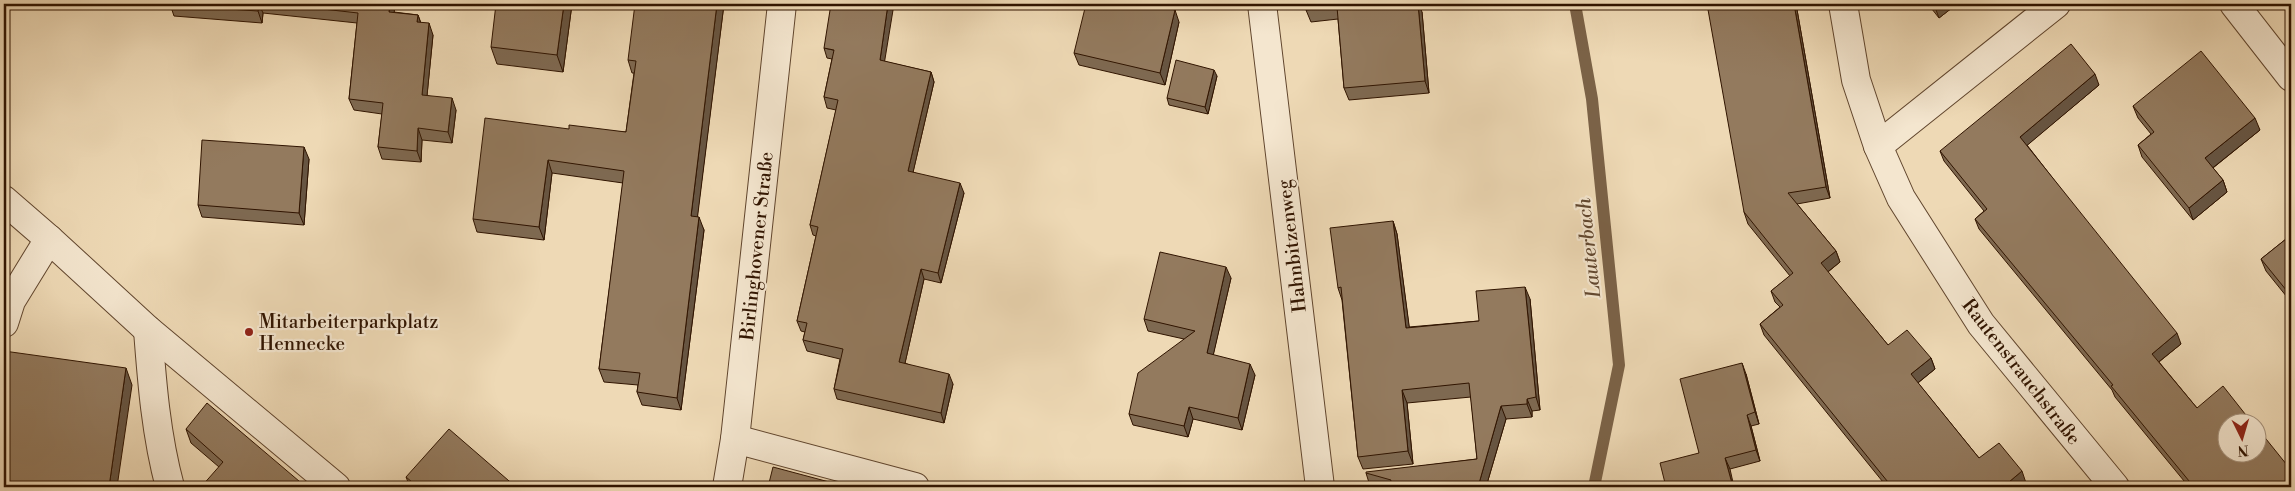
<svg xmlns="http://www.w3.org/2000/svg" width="2295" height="491" viewBox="0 0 2295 491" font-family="'Libre Bodoni',serif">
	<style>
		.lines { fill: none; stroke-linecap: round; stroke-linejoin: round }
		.stream { stroke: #7b6247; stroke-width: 12 }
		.minor-casing { stroke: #60452d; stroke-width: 30 }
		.minor { stroke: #f4e6cf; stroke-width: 28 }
		.wall { fill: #7e6951; stroke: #301400 }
		.shaded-wall { fill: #675542; stroke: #301400 }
		.building { fill: #937a5e; stroke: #301400 }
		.poi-dot { fill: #8f2418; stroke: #f4e6cf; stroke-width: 2 }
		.labels { text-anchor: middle; stroke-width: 4.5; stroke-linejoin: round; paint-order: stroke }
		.street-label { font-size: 19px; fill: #301400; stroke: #f4e6cf }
		.poi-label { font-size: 19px; fill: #301400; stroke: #f4e6cf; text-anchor: start }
		.water-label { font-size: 20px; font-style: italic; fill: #624830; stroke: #f4e6cf }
	</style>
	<rect width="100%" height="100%" fill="#eed9b5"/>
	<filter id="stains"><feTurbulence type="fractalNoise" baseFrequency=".004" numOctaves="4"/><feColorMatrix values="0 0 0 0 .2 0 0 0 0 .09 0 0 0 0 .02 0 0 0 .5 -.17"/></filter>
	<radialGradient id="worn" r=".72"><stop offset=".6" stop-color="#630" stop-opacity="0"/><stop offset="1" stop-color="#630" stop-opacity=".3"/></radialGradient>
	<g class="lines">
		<!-- stream -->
		<polyline class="stream" points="1575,4 1592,99 1619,365 1594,487"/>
		<defs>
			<g id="minor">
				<polyline points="1262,4 1320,487"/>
				<polyline points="1843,4 1856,80 1878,146 1901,198 1981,324 2115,487"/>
				<polyline points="2234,4 2291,77"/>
				<polyline points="1878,146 2056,4"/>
				<polyline points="4,200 49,239 148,330 336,487"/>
				<polyline points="4,323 11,301 49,239"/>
				<path d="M148 330C152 383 156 435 170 487"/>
				<polyline points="735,439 915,487"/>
				<polyline points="727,487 735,439 782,4"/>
			</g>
		</defs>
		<!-- minor casing -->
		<use href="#minor" class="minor-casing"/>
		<!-- minor -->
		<use href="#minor" class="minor"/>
	</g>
	<!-- wall -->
	<g class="wall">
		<polygon points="170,4 395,4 394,12 418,15 421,23 433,35 427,95 456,110 452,143 422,140 421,162 382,159 378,147 382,114 354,110 349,99 357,23 263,13 262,23 174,16"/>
		<polygon points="572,4 563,72 497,64 491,47"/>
		<polygon points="724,4 697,217 704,230 681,410 642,405 637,392 638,385 604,382 599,369 623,183 552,173 544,240 477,232 473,219 569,129 626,132 634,73 632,73 628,60"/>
		<polygon points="1306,4 1362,4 1362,5 1422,12 1429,93 1349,100 1344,88 1338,19 1311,22 1306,10"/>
		<polygon points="1796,4 1830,198 1797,204 1836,251 1840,262 1828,272 1888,345 1931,358 1935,369 1918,383 1979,458 2026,483 2020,487 1887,487 1764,335 1760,324 1780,307 1775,302 1771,291 1790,276 1748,224 1744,212"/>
		<polygon points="1928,4 1957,4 1939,18"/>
		<polygon points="1179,22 1165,85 1079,65 1074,53"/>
		<polygon points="824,48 931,72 934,82 913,172 964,193 941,283 924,279 905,363 953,384 944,423 837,399 834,389 840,359 807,351 803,340 805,332 801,331 797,321 816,236 813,235 810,225 836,110 827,108 824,97 832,59 827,58"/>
		<polygon points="1217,76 1208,114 1169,105 1167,98"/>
		<polygon points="2099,85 2027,145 2181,344 2159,362 2197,408 2291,487 2189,487 2115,397 2112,390 1979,229 1975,219 1984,211 1944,161 1940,151"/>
		<polygon points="2133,106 2260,130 2213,168 2223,180 2227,192 2193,220 2142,157 2138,145 2151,134 2138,118"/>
		<polygon points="309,159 304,225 202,217 198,205"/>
		<polygon points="1393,221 1397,234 1409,327 1479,321 1530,299 1540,410 1532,411 1532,417 1506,419 1486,487 1374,487 1370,486 1366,473 1477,459 1471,397 1407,403 1413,464 1363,469 1358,457 1342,300 1338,288"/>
		<polygon points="2291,235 2291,302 2266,271 2261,259"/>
		<polygon points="1231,278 1213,355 1255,375 1242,430 1193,419 1188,437 1133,425 1129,414 1184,339 1148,331 1144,319"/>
		<polygon points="1746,374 1759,424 1751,426 1760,461 1730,469 1699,453"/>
		<polygon points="186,429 306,487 219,467 191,443"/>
		<polygon points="406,477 516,487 410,487"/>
	</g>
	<!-- shaded-wall -->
	<g class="shaded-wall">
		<polygon points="258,4 259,4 263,13 262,23 258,11"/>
		<polygon points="390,4 395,4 393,23 389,12"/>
		<polygon points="564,4 572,4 563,72 557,55"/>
		<polygon points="717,4 724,4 696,229 691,216"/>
		<polygon points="888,4 894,4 883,71 880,60"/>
		<polygon points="1418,4 1419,4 1422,12 1429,93 1425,81"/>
		<polygon points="1794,4 1796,4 1830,198 1826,187"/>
		<polygon points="1939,4 1957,4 1939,18 1935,7"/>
		<polygon points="1175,10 1179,22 1165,85 1160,73"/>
		<polygon points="418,15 422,27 417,22"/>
		<polygon points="429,23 433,35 426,106 422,95"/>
		<polygon points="1214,70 1217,76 1208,114 1205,107"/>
		<polygon points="931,72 934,82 911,181 908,171"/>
		<polygon points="2095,74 2099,85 2024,148 2020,137"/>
		<polygon points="452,98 456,110 452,143 448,132"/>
		<polygon points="2255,118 2260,130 2210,170 2205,158"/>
		<polygon points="418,128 422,140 421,162 417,151"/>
		<polygon points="304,147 309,159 304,225 299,213"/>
		<polygon points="548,160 552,173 544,240 539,227"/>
		<polygon points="2223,180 2227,192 2193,220 2189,208"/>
		<polygon points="960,183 964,193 941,283 938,273"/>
		<polygon points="699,217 704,230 681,410 677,398"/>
		<polygon points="1393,221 1397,234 1411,340 1406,328"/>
		<polygon points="1836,251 1840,262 1825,274 1821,263"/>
		<polygon points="1226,267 1231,278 1211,365 1207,353"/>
		<polygon points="921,269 924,279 903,372 899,362"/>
		<polygon points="1525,287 1530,299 1540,410 1536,397"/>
		<polygon points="2177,333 2181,344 2156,364 2152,354"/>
		<polygon points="1931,358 1935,369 1915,385 1911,374"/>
		<polygon points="1742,363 1746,374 1759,424 1755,412"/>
		<polygon points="1250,364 1255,375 1242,430 1238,418"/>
		<polygon points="126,368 132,385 117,487 109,487"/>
		<polygon points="949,374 953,384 944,423 941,413"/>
		<polygon points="1402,390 1407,403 1413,464 1408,451"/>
		<polygon points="1527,399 1532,411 1532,417 1527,404"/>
		<polygon points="1501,406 1506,419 1486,487 1478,487"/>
		<polygon points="1189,407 1193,419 1188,437 1184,426"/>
		<polygon points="1747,415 1751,426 1760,461 1756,450"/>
		<polygon points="1725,458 1730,469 1734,487 1733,487"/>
		<polygon points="2022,471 2026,483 2020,487 2003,487"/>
	</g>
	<!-- building -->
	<g class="building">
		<polygon points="170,4 258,4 258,11 170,5"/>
		<polygon points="279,4 390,4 389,12 418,15 417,22 429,23 422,95 452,98 448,132 418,128 417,151 378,147 383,103 349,99 358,13"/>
		<polygon points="496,4 564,4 557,55 491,47"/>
		<polygon points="635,4 717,4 691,216 699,217 677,398 637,392 640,373 599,369 624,171 548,160 539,227 473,219 485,118 569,129 569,125 626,132 636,61 628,60"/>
		<polygon points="831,4 888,4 880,60 931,72 908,171 960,183 938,273 921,269 899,362 949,374 941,413 834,389 843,349 803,340 807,323 797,321 818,227 810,225 838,100 824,97 834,50 824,48"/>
		<polygon points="1086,4 1148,4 1175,10 1160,73 1074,53"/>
		<polygon points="1306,4 1359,4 1306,10"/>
		<polygon points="1373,4 1418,4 1425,81 1344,88 1337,7"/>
		<polygon points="1707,4 1794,4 1826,187 1788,193 1836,251 1821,263 1888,345 1907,330 1931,358 1911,374 1979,458 1999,443 2022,471 2003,487 1892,487 1760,324 1783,305 1771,291 1793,273 1744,212"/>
		<polygon points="1933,4 1939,4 1935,7"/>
		<polygon points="2071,44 2095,74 2020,137 2177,333 2152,354 2197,408 2223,386 2253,424 2228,424 2228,454 2258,454 2258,429 2291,470 2291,487 2194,487 2111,386 2113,385 1975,219 1987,209 1940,151"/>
		<polygon points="2201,51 2255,118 2205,158 2223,180 2189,208 2138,145 2154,132 2133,106"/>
		<polygon points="1176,60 1214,70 1205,107 1167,98"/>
		<polygon points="202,140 304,147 299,213 198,205"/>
		<polygon points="1393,221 1406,328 1479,321 1476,291 1525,287 1536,397 1527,399 1527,404 1501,406 1478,487 1389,487 1391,480 1366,473 1366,472 1477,459 1469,383 1402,390 1408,451 1358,457 1341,287 1338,288 1330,228"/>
		<polygon points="2291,235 2291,296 2261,259"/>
		<polygon points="1160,252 1226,267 1207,353 1250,364 1238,418 1189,407 1184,426 1129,414 1138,373 1195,331 1144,319"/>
		<polygon points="4,351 126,368 109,487 4,487"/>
		<polygon points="1742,363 1755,412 1747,415 1756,450 1725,458 1733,487 1666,487 1660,463 1699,453 1680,379"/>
		<polygon points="207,403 306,487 201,487 223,462 186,429"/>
		<polygon points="449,429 516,487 418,487 406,477"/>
		<polygon points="773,467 848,487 768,487"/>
	</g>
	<!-- markers -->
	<circle class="poi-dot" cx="249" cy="332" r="5"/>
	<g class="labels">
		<!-- street labels -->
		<g class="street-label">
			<text transform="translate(756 246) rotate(-84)" y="7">Birlinghovener Straße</text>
			<text transform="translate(1291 246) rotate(-97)" y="7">Hahnbitzenweg</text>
			<text transform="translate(2022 371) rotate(52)" y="7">Rautenstrauchstraße</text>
		</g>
		<!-- poi labels -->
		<g class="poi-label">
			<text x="259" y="328">Mitarbeiterparkplatz<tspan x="259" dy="22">Hennecke</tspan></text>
		</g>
		<!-- water labels -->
		<g class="water-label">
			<text transform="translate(1588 248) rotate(-96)" y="7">Lauterbach</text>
		</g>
	</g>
	<!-- margin -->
	<rect width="2295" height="491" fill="none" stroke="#eed9b5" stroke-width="20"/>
	<rect x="5" y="5" width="2285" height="481" fill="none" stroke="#301400" stroke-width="2.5"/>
	<rect x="10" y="10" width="2275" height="471" fill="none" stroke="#301400"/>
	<!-- north arrow -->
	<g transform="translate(2242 438) rotate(175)"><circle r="24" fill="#f4e6cf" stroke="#a6927c"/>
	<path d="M0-4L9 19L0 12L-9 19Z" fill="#8f2418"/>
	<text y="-8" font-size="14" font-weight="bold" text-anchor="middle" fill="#301400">N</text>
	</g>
	<rect width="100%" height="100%" filter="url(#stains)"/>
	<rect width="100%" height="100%" fill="url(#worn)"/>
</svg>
